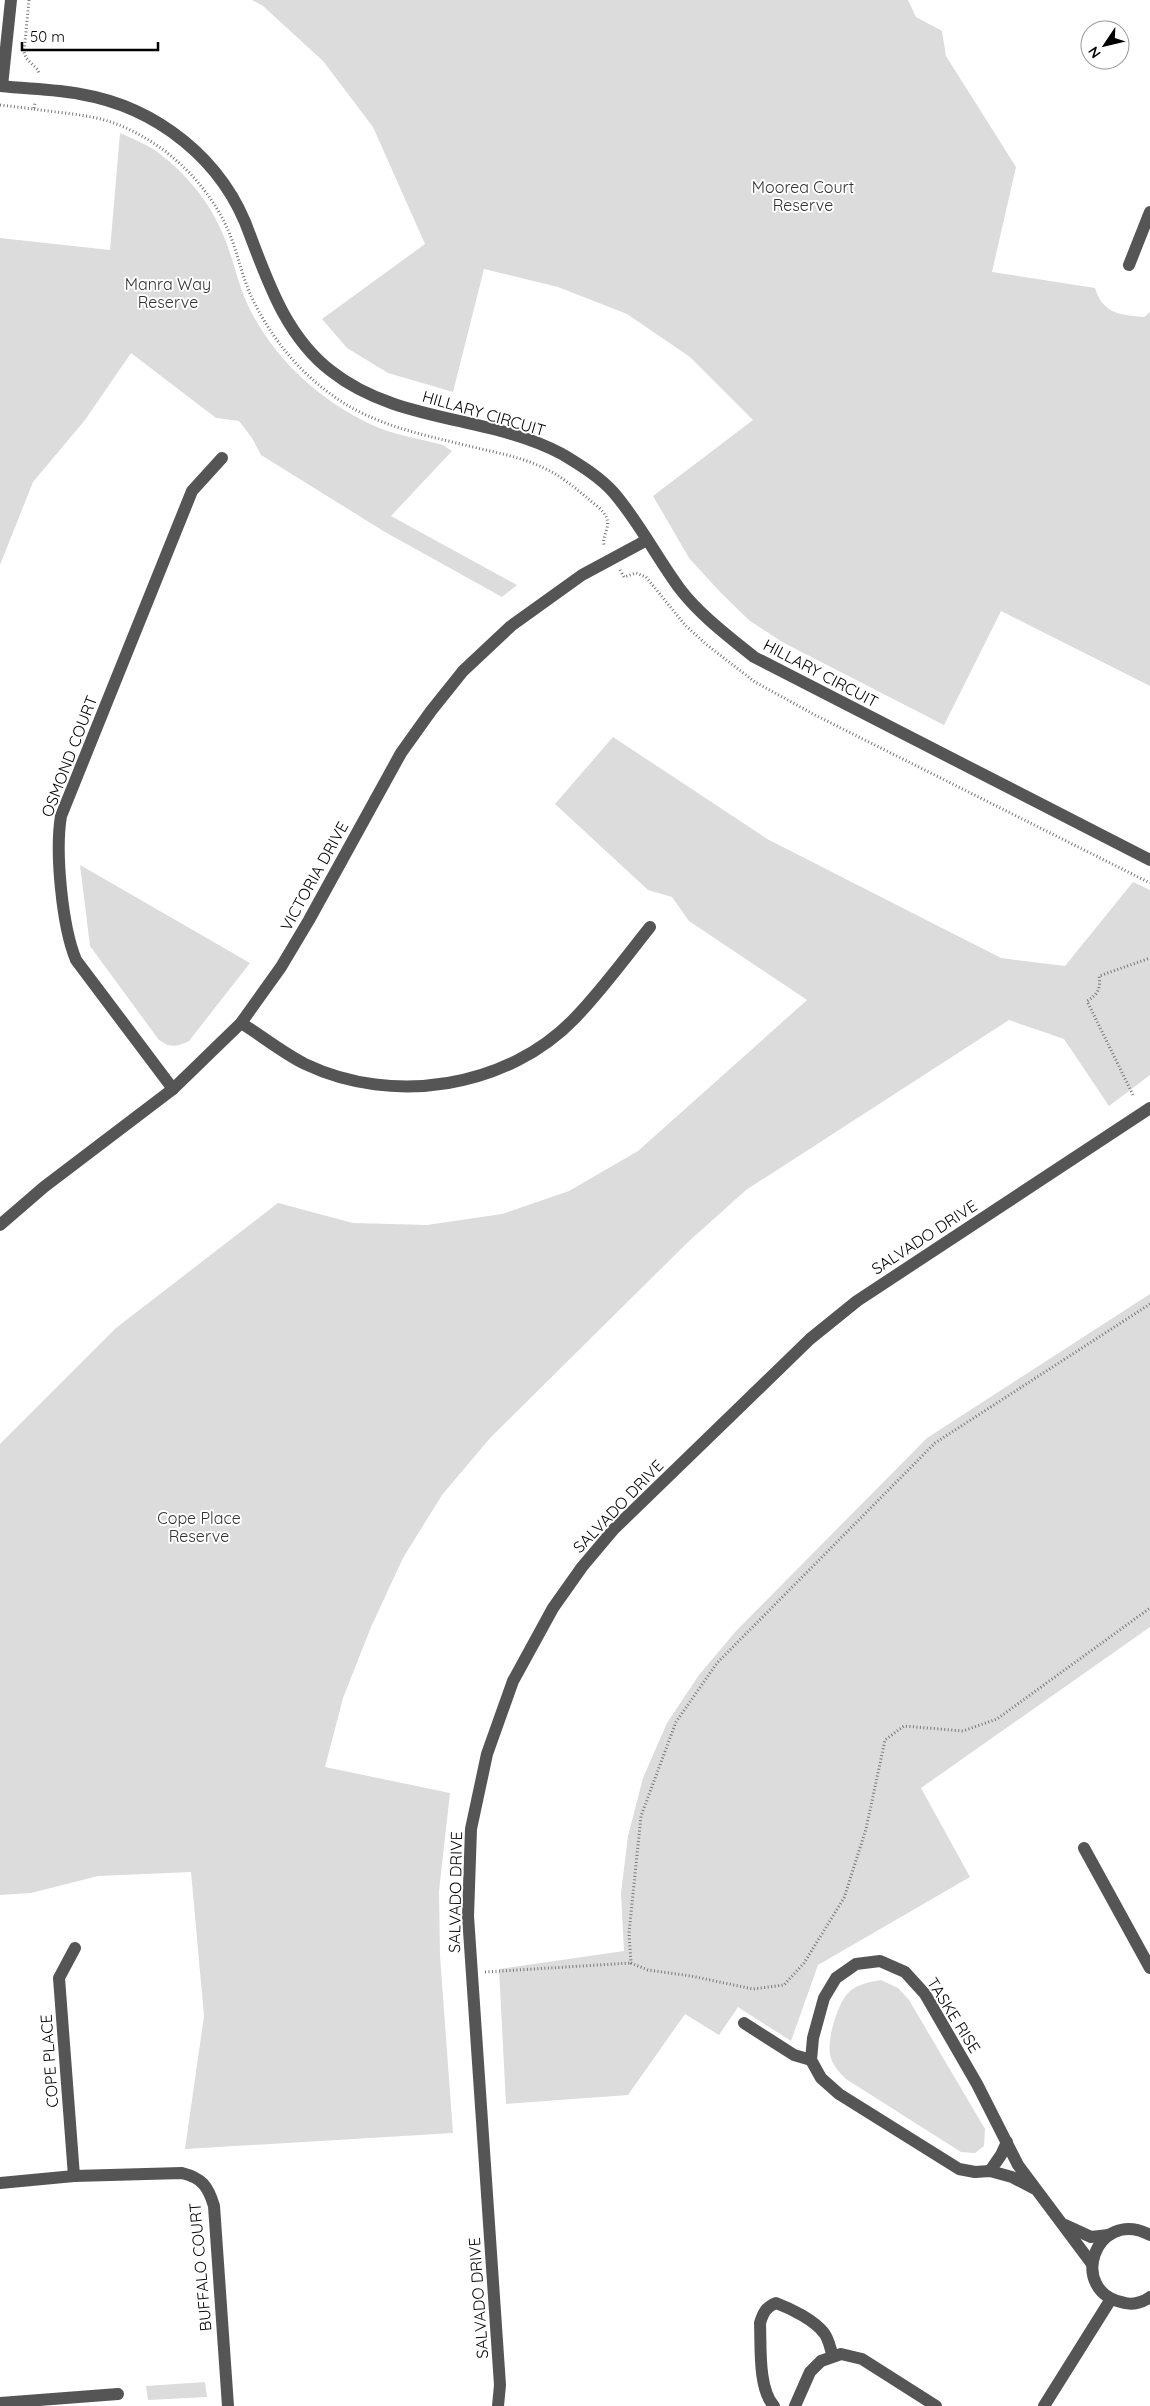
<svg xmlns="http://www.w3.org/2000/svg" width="1150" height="2406" viewBox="0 0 1150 2406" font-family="Quicksand,sans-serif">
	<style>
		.park { fill: #dcdcdc }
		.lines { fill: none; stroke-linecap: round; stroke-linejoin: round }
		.path { stroke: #777; stroke-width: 3; stroke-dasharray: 1 2.5; stroke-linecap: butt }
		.minor { stroke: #555; stroke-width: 12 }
		.labels { text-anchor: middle; stroke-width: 4; stroke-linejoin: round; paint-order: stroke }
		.park-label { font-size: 16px; fill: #333; stroke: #fff }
		.street-label { font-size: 16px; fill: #000; stroke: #fff }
	</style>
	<rect width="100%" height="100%" fill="#fff"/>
	<!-- park -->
	<g class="park">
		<path d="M252 0H908L916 17 942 31 946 56 1016 167 992 272 1095 288C1103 314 1120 315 1144 317L1150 312V686L1001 611 944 725 784 643 750 621 721 593 689 558 653 496 753 420 690 357 627 314 558 287 484 269 453 392 388 373 347 348 322 319 425 244 373 127 323 61 263 6Z"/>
		<path d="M120 133C133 139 149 145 160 154 186 174 208 200 221 230 232 253 236 278 246 301 270 355 317 399 370 424 390 434 420 439 443 445L452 451 391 516 517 585 502 597 385 532 261 455 252 438 239 421 216 418 131 353 85 420 33 482 0 565V238L110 250Z"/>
		<polygon points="613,737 769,840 1001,958 1065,966 1133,882 1150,890 1150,1075 1109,1106 1064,1039 1009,1020 746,1190 688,1242 491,1437 442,1495 403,1558 371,1627 343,1698 325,1767 450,1793 439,1891 440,1956 453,2133 185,2149 204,2016 191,1872 98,1876 31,1893 0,1895 0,1444 116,1328 278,1203 353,1223 427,1225 502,1214 569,1191 638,1151 807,1000 689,921 672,897 648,890 555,804"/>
		<path d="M80 865 250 963 189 1041C177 1047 170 1048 159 1040L90 946Z"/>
		<polygon points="1150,1294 1150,1627 921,1788 970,1877 818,1965 791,2041 738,2007 719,2035 685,2014 628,2095 506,2104 499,1969 624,1951 621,1893 628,1836 643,1778 667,1723 699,1675 736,1631 927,1438"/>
		<path d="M881 1980 898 1988 909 2000 985 2129 984 2146 975 2153 961 2152 846 2079C839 2072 832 2065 830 2054 827 2039 838 2002 849 1992 857 1984 871 1982 881 1980Z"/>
		<polygon points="205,2382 207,2397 148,2400 146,2386"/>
	</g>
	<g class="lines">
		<!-- path -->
		<g class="path">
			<polyline points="29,0 24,52 26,58 38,70 39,74"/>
			<polyline points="0,105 34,109 35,103"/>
			<path d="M34 109C59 113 87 114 111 122 162 140 206 180 228 230 238 253 242 278 253 300 271 337 298 371 332 395 375 427 430 436 481 449 504 454 527 459 548 470 562 477 574 487 586 497 593 503 604 510 607 519 610 528 602 536 604 545"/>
			<polyline points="620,570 624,577 636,573 646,577 685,625 707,645 755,682 815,715 1150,883"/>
			<path d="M1133 1095 1087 1001C1098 995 1101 987 1099 976L1150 958"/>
			<polyline points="1150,1304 935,1443 717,1663 676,1722 641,1816 629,1933 631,1963 648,1970 691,1976 753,1989 784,1985 804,1963 844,1898 866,1829 885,1740 904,1726 963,1731 997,1719 1150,1608"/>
			<polyline points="485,1972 631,1963"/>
		</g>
		<!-- minor -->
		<g class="minor">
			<path d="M0 86C26 89 54 89 80 94 157 107 224 160 250 235 269 285 287 337 331 371 398 424 490 415 562 454 580 465 600 477 614 493 639 522 657 558 680 589 700 615 728 636 754 657L1150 860"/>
			<polyline points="2,86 11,0"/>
			<polyline points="1129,265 1150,212"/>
			<path d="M241 1023C262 1036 283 1053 305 1064 393 1106 508 1088 575 1018 602 990 626 957 650 927"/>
			<path d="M173 1089 76 960C62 926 55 852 61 816L192 491 222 458"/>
			<polyline points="0,1225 44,1187 173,1089 241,1023 281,967 309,920 401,753 431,711 463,671 511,626 582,575 647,540"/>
			<polyline points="1084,1848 1150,1968"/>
			<polyline points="744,2023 794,2055 811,2060"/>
			<polyline points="990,2171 1001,2155 1007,2142"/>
			<polyline points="74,2176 59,1978 75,1948"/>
			<path d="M0 2183 74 2176 182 2173C202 2178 208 2186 214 2206L228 2406"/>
			<polyline points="1035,2189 1012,2177 990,2171 975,2172 959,2169 839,2094 821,2078 811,2060 813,2038 824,1998 836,1978 856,1964 880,1961 905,1972 925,1994 977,2084 1018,2165 1092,2264"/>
			<polyline points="1065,2225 1091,2237 1109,2235"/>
			<path d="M1150 2235C1095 2206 1066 2293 1125 2303 1133 2305 1144 2302 1150 2297"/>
			<polyline points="0,2403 118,2394"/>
			<polyline points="498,2406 500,2385 468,1916 471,1829 487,1754 513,1681 553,1608 582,1567 614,1529 810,1339 857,1301 1150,1108"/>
			<path d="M774 2406C758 2389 761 2346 760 2323 763 2313 766 2307 776 2303 792 2309 814 2320 824 2333 829 2339 830 2349 833 2356"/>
			<polyline points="795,2406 810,2372 821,2361 841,2354 862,2359 936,2406"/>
			<polyline points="1044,2406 1111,2299"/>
		</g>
	</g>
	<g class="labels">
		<!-- park labels -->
		<g class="park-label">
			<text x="803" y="193">Moorea Court<tspan x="803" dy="18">Reserve</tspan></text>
			<text x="168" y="290">Manra Way<tspan x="168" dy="18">Reserve</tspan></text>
			<text x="199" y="1524">Cope Place<tspan x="199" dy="18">Reserve</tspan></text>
		</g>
		<!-- street labels -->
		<g class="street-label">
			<text transform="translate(484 413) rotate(16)" y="6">HILLARY CIRCUIT</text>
			<text transform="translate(821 673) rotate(28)" y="6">HILLARY CIRCUIT</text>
			<text transform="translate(69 756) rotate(-69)" y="6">OSMOND COURT</text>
			<text transform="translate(314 876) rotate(-61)" y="6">VICTORIA DRIVE</text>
			<text transform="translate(924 1237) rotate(-33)" y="6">SALVADO DRIVE</text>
			<text transform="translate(618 1506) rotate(-46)" y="6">SALVADO DRIVE</text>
			<text transform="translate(455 1892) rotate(-89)" y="6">SALVADO DRIVE</text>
			<text transform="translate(954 2015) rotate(58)" y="6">TASKE RISE</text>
			<text transform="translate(49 2061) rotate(-94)" y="6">COPE PLACE</text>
			<text transform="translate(200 2267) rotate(-95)" y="6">BUFFALO COURT</text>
			<text transform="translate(478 2298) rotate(-94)" y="6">SALVADO DRIVE</text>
		</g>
	</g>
	<!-- north arrow -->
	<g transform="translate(1105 45) rotate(235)"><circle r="24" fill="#ffffff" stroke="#999999"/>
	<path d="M0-4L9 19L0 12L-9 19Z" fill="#000000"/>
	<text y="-8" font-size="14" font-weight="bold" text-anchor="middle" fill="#000000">N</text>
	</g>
	<!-- scale -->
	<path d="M22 42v8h136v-8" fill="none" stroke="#000000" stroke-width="2.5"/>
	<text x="30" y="42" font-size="15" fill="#000000" stroke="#ffffff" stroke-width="4" paint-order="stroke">50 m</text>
</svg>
